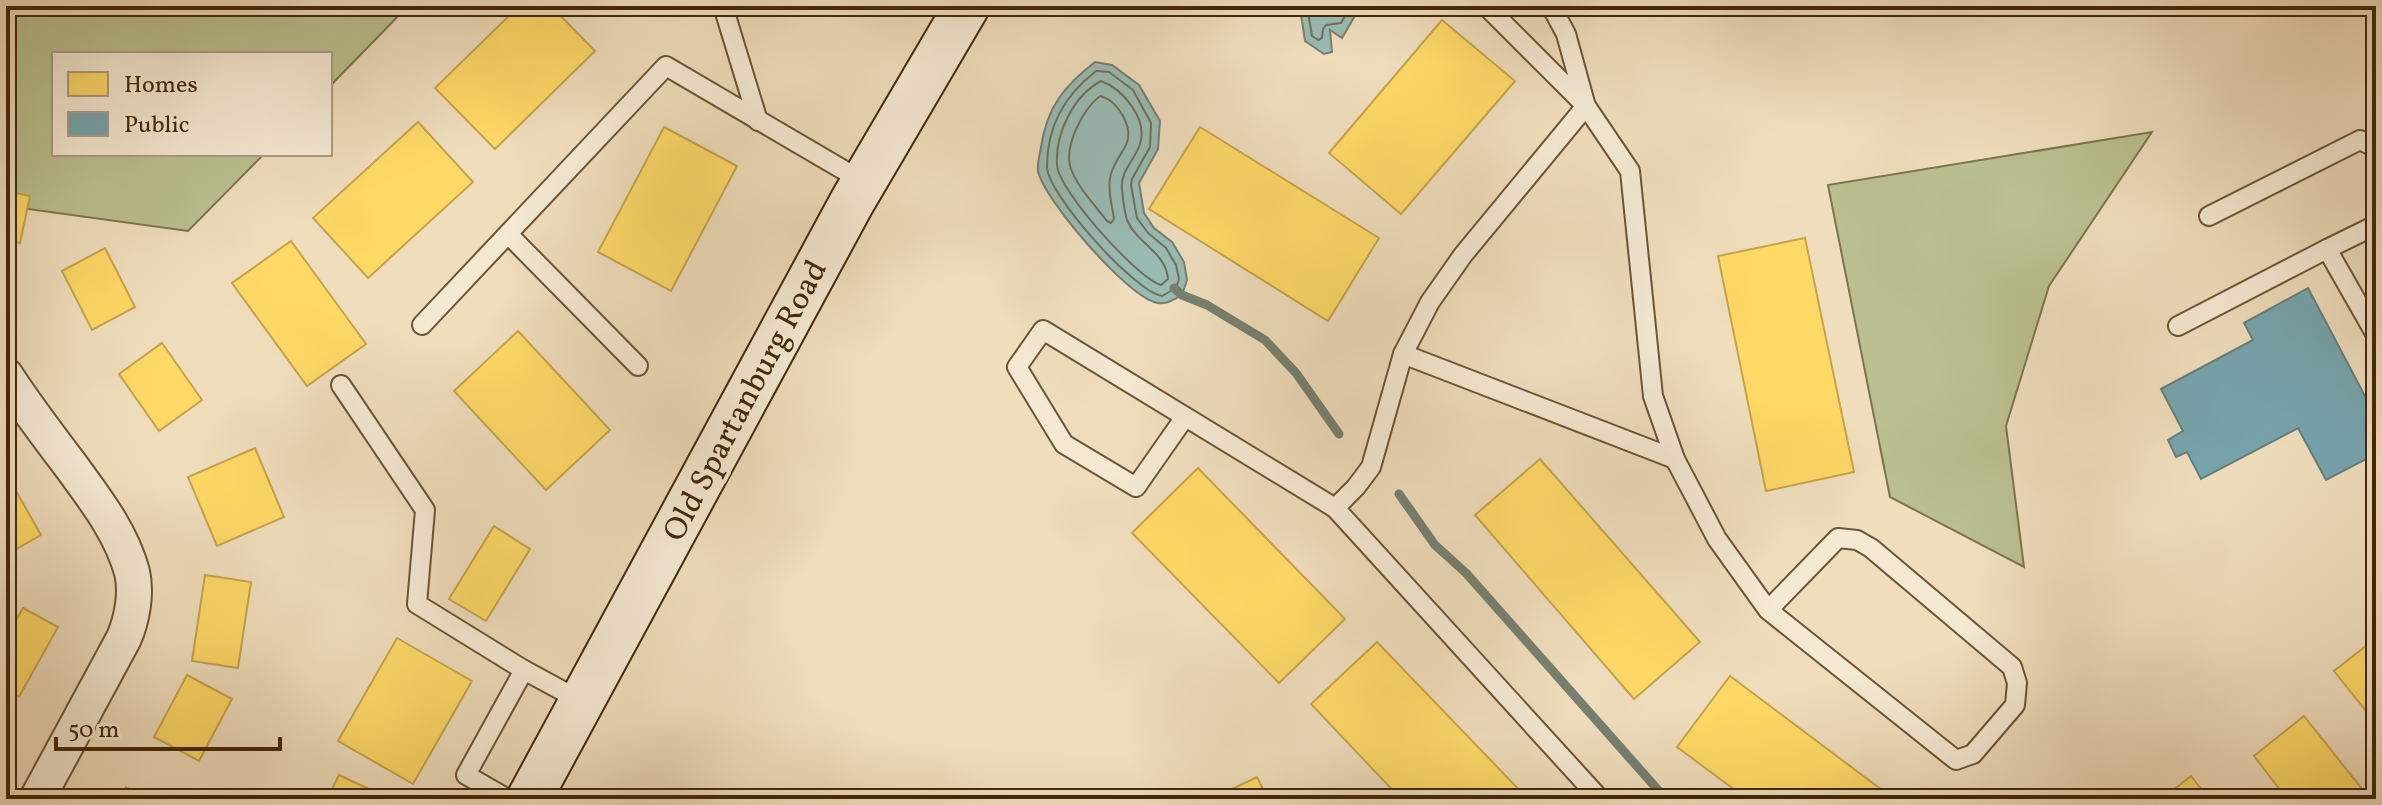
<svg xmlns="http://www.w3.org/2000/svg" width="2382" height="805" viewBox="0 0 2382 805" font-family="Vollkorn,serif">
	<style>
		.green { fill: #bac090; stroke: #7e744d; stroke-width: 2 }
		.water { fill: #9abbb4; stroke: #768070; stroke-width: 2 }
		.homes { fill: #ffd966; stroke: #c6a44a; stroke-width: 2 }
		.public { fill: #76a5af; stroke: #667f7e; stroke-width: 2 }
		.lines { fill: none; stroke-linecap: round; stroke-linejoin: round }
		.shore { stroke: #6e715f; stroke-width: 2 }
		.stream { stroke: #768070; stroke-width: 9 }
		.lane-casing { stroke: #6c5436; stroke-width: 22 }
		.street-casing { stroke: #6c5436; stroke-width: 38 }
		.secondary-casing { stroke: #41270a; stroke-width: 48 }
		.lane { stroke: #f5e9d3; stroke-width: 18 }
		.street { stroke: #f5e9d3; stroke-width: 34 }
		.secondary { stroke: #f5e9d3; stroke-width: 44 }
		.labels { text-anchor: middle; stroke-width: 8; stroke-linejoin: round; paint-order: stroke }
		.street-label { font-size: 32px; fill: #41270a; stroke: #f5e9d3 }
	</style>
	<rect width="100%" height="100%" fill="#efddbc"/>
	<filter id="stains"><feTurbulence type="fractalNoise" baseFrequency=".0025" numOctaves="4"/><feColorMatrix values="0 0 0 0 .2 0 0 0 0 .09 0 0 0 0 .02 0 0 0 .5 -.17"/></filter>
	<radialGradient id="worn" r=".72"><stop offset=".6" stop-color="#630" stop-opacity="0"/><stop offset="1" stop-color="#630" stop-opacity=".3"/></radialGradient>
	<!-- green -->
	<g class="green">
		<polygon points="6,6 408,6 330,86 330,54 54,54 54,154 264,154 188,231 6,206"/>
		<polygon points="2152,132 2049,286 2006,426 2024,567 1890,497 1828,185"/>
	</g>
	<!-- water -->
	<g class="water">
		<polygon points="1301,6 1310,6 1315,9 1318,6 1355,6 1359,9 1342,38 1330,30 1332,52 1324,54 1305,41 1300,8"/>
		<path d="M1095 62 1112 65 1139 85 1160 121 1158 149 1139 183 1144 213 1154 228 1172 242 1184 262 1187 280 1182 295C1173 300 1164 306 1154 302 1125 293 1044 200 1038 171 1037 164 1040 154 1041 147 1047 107 1064 86 1095 62Z"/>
	</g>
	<!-- homes -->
	<g class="homes">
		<polygon points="519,6 551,6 595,51 495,149 435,88"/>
		<polygon points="1442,20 1515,81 1401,214 1329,153"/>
		<polygon points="418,122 473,182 368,278 313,218"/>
		<polygon points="664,127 737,166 671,291 598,252"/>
		<polygon points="1200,127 1379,238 1328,321 1149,209"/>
		<polygon points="6,191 30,196 20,243 6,240"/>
		<polygon points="1805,238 1854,472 1766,491 1718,256"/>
		<polygon points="291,241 366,344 307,386 232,283"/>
		<polygon points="105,248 135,307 92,330 62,271"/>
		<polygon points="518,331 610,430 546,490 454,391"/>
		<polygon points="162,343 202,400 159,431 119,374"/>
		<polygon points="255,448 284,517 217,546 188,477"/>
		<polygon points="1540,459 1700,642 1634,699 1475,515"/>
		<polygon points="1198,468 1345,619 1279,683 1132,533"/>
		<polygon points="7,475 41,535 6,555 6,476"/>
		<polygon points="494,526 530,549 486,621 449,599"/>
		<polygon points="205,575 251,582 238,668 192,661"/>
		<polygon points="23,608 58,627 19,697 6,690 6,638"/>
		<polygon points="397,638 472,681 413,784 338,741"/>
		<polygon points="2376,638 2376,720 2374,721 2334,671"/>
		<polygon points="1377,642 1528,799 1401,799 1311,704"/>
		<polygon points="187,675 232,699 199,761 154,737"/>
		<polygon points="1730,676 1894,799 1747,799 1677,747"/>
		<polygon points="2304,716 2370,799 2287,799 2254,756"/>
		<polygon points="339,775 390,799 327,799"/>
		<polygon points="2191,776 2209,799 2162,799"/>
		<polygon points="1257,777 1268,799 1211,799"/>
		<polygon points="126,787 147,799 119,799"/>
	</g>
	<!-- public -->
	<polygon class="public" points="2308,288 2376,417 2376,454 2326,480 2298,428 2201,479 2187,452 2176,457 2168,440 2183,431 2161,389 2253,340 2244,323"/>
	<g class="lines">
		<!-- shore -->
		<g class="shore">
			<polyline points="1307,6 1312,36 1318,40 1322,38 1323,29 1326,25 1341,23 1351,6"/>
			<path d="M1096 71 1109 72 1133 90 1151 123 1150 147 1132 179 1131 185 1137 218 1148 233 1166 248 1176 265 1179 279 1176 288 1162 296C1135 292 1046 193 1047 166 1047 126 1065 95 1096 71Z"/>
			<path d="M1101 81C1123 89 1148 119 1140 144 1135 160 1120 171 1122 189 1123 199 1124 211 1127 220 1137 244 1166 252 1168 279L1161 285C1138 279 1058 190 1057 165 1055 134 1073 96 1101 81Z"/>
			<path d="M1100 96C1111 99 1117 106 1123 116 1138 144 1118 150 1111 174 1107 188 1112 205 1114 219L1111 223 1107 221C1095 205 1078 188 1071 169 1063 147 1083 109 1100 96Z"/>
		</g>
		<!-- stream -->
		<g class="stream">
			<polyline points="1174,288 1182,295 1207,305 1265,340 1296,373 1339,434"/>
			<polyline points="1399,494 1435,545 1466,573 1666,799"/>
		</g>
		<defs>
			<g id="lane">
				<polyline points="723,6 758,121"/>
				<polyline points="1486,6 1586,106 1630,171 1653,396 1675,459 1717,539 1768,610 1956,760 1973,754 2015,705 2017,683 2012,667 1871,548 1857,540 1838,538 1768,610"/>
				<polyline points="1551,6 1566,34 1585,103"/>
				<polyline points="1586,106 1463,255 1430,302 1403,354 1675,459"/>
				<polyline points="2209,216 2360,140 2376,148"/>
				<polyline points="2376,225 2327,249 2376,335"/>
				<polyline points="508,234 638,366"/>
				<polyline points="422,325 666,66 864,182"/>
				<polyline points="2178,326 2327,249"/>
				<polyline points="1403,354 1371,467 1356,487 1335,508 1600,799"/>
				<polyline points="341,385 425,510 417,604 524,670 581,701"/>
				<polyline points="1185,417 1136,487 1064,444 1017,367 1043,330 1335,508"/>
				<polyline points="508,799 466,775 524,670"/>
			</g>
			<path id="street" d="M6 376C26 407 49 437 71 466 95 499 121 532 132 572 137 593 132 619 124 638L37 799"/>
			<polyline id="secondary" points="529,799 852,202 967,6"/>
		</defs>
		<!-- lane casing -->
		<use href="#lane" class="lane-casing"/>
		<!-- street casing -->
		<use href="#street" class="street-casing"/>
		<!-- secondary casing -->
		<use href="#secondary" class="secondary-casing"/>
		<!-- lane -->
		<use href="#lane" class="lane"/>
		<!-- street -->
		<use href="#street" class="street"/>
		<!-- secondary -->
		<use href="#secondary" class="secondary"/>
	</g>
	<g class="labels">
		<!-- street labels -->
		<g class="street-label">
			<text transform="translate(744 400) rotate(-62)" y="11">Old Spartanburg Road</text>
		</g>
	</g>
	<!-- margin -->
	<rect width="2382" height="805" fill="none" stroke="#efddbc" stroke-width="32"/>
	<rect x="8" y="8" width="2366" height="789" fill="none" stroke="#41270a" stroke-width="4"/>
	<rect x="16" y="16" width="2350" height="773" fill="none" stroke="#41270a" stroke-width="2"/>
	<!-- legend -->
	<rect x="52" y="52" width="280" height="104" fill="#f5e9d3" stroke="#ad9b83" stroke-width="2"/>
	<rect x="68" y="72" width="40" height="24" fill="#ffd966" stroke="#ad9b83" stroke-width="2"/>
	<text x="124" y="92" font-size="24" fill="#41270a">Homes</text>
	<rect x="68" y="112" width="40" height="24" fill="#76a5af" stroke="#ad9b83" stroke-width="2"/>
	<text x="124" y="132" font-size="24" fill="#41270a">Public</text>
	<!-- scale -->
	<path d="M56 737v12h224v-12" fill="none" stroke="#41270a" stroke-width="4"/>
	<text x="68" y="737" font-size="24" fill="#41270a" stroke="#f5e9d3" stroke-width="6" paint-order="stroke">50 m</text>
	<rect width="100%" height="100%" filter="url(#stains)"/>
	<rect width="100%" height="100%" fill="url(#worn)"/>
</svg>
